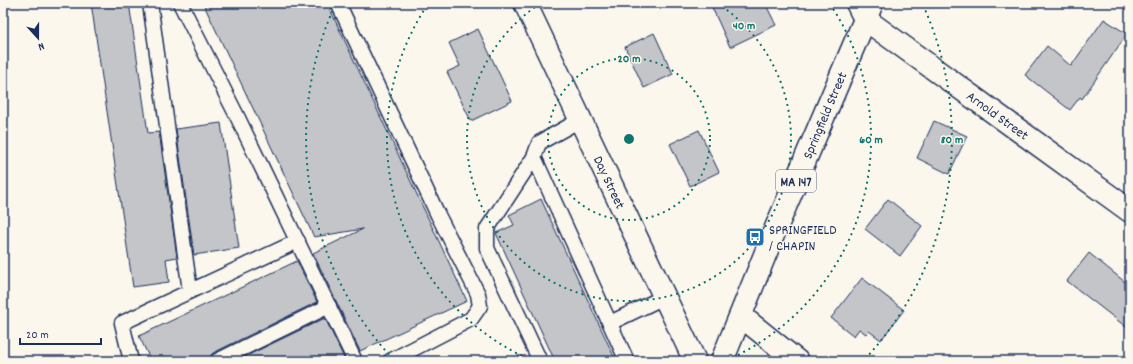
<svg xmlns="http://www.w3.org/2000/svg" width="1133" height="364" viewBox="0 0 1133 364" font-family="Dekko,sans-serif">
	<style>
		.building { fill: #c3c5c9; stroke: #1b2f5e }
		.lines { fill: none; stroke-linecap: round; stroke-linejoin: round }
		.lane-casing { stroke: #1b2f5e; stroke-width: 17 }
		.street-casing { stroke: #1b2f5e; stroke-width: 25 }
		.primary-casing { stroke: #1b2f5e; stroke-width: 25 }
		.lane { stroke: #fbf7ec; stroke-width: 14 }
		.street { stroke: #fbf7ec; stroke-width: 22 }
		.primary { stroke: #fbf7ec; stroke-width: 22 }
		.ring { fill: none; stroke: #0f766e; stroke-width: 2; stroke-dasharray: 2 4 }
		.labels { text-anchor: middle; stroke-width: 3; stroke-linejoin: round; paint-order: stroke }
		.shield { fill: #fbf7ec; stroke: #5e6b89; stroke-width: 1 }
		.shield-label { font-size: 13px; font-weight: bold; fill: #1b2f5e }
		.street-label { font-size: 14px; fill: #1b2f5e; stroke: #fbf7ec }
		.poi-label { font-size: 14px; fill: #1b2f5e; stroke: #fbf7ec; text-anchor: start }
		.centre { fill: #0f766e; stroke: #fbf7ec; stroke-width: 2 }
		.ring-label { font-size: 12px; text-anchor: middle; font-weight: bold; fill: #0f766e; stroke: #fbf7ec; stroke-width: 3; stroke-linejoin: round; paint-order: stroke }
	</style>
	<rect width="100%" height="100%" fill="#fbf7ec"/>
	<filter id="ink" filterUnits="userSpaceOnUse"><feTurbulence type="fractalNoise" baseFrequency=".025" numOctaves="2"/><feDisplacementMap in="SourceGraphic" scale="8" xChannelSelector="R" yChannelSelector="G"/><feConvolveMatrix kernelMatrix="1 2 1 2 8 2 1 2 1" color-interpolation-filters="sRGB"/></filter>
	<g filter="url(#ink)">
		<!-- building -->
		<g class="building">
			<polygon points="91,3 129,3 148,133 159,132 177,257 166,259 169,282 133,287"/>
			<polygon points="203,3 327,3 467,301 360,351 313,253 363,229 314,237"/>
			<polygon points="710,3 765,3 776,25 730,47"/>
			<polygon points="1104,19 1127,34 1082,99 1080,97 1070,110 1025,75 1047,46 1071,66"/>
			<polygon points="478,29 512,101 471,121 447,72 460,66 449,43"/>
			<polygon points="654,33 673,74 644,88 625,47"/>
			<polygon points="934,121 967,136 949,174 917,158"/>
			<polygon points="221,123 239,248 194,255 176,129"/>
			<polygon points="699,130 719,172 690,186 670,144"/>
			<polygon points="541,199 616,361 555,361 496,233 514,225 509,215"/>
			<polygon points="888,199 922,226 900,256 865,229"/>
			<polygon points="1089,253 1130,286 1130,330 1067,281"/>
			<polygon points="297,261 317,302 213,353 210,357 209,361 151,361 139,336"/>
			<polygon points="862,278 904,310 881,340 869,331 866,334 859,329 854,336 831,318"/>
			<polygon points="325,318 344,358 339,361 236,361"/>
		</g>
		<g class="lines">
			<defs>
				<g id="lane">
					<polyline points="150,3 190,291"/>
					<polyline points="180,3 237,116 355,361"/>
					<polyline points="338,3 438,215 478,294 480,306 471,319 390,361"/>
					<polyline points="580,120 539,143 534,157 627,361"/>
					<polyline points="534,157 487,229 487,248 540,361"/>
					<polyline points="610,323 664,297"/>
					<polyline points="131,361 122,323 298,241"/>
					<polyline points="217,361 329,306"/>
				</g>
				<g id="street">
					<polyline points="525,3 695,361"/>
					<polyline points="857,3 865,19 1130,211"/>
					<polyline points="741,316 797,361"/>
				</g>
				<polyline id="primary" points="722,361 773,235 872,3"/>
			</defs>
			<!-- lane casing -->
			<use href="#lane" class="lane-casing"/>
			<!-- street casing -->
			<use href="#street" class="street-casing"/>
			<!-- primary casing -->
			<use href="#primary" class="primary-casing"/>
			<!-- lane -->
			<use href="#lane" class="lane"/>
			<!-- street -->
			<use href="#street" class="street"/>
			<!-- primary -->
			<use href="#primary" class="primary"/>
		</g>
	</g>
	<!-- distance rings -->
	<g class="ring">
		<circle cx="629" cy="139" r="81"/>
		<path d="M717 3A162 162 0 1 1 541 3"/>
		<path d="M533 361A242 242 0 0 1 428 4M830 4A242 242 0 0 1 725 361"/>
		<path d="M393 359A323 323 0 0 1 335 5M923 5A323 323 0 0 1 865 359"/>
	</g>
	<!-- icons -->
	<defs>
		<symbol id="bus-square" viewBox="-11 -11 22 22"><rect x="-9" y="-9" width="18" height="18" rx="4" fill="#1f6fb2" stroke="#fbf7ec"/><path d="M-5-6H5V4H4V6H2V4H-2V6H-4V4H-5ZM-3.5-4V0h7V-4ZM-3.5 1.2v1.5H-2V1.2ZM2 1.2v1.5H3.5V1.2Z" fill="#fff"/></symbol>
	</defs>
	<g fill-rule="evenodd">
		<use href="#bus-square" x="744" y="226" width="22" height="22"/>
	</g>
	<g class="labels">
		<!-- shield labels -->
		<rect class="shield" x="776" y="170" width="40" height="22" rx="3"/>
		<g class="shield-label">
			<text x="796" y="186">MA 147</text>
		</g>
		<!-- street labels -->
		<g class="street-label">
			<text transform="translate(824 115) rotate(-67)" y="5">Springfield Street</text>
			<text transform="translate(998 115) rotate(36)" y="5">Arnold Street</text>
			<text transform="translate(610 182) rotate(65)" y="5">Day Street</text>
		</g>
		<!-- poi labels -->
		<g class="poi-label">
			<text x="769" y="234">SPRINGFIELD<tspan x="769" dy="16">/ CHAPIN</tspan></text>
		</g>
	</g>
	<circle cx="629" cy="139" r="6" class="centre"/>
	<g class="ring-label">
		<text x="744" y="29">40 m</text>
		<text x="629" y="62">20 m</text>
		<text x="871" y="143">60 m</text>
		<text x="952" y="143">80 m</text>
	</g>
	<!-- margin -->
	<rect width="1133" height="364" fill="none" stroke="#fbf7ec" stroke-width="16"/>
	<rect x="8" y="8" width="1117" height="348" fill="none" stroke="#1b2f5e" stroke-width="1.5" filter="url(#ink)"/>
	<!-- north arrow -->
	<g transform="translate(38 38) rotate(159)" stroke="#fbf7ec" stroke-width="3" paint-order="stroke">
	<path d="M0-3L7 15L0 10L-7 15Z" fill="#1b2f5e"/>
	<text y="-6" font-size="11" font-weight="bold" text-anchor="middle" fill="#1b2f5e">N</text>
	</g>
	<!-- scale -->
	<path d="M20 338v6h81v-6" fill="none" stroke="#1b2f5e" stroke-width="2"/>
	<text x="26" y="338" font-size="12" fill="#1b2f5e" stroke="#fbf7ec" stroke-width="3" paint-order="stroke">20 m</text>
</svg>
